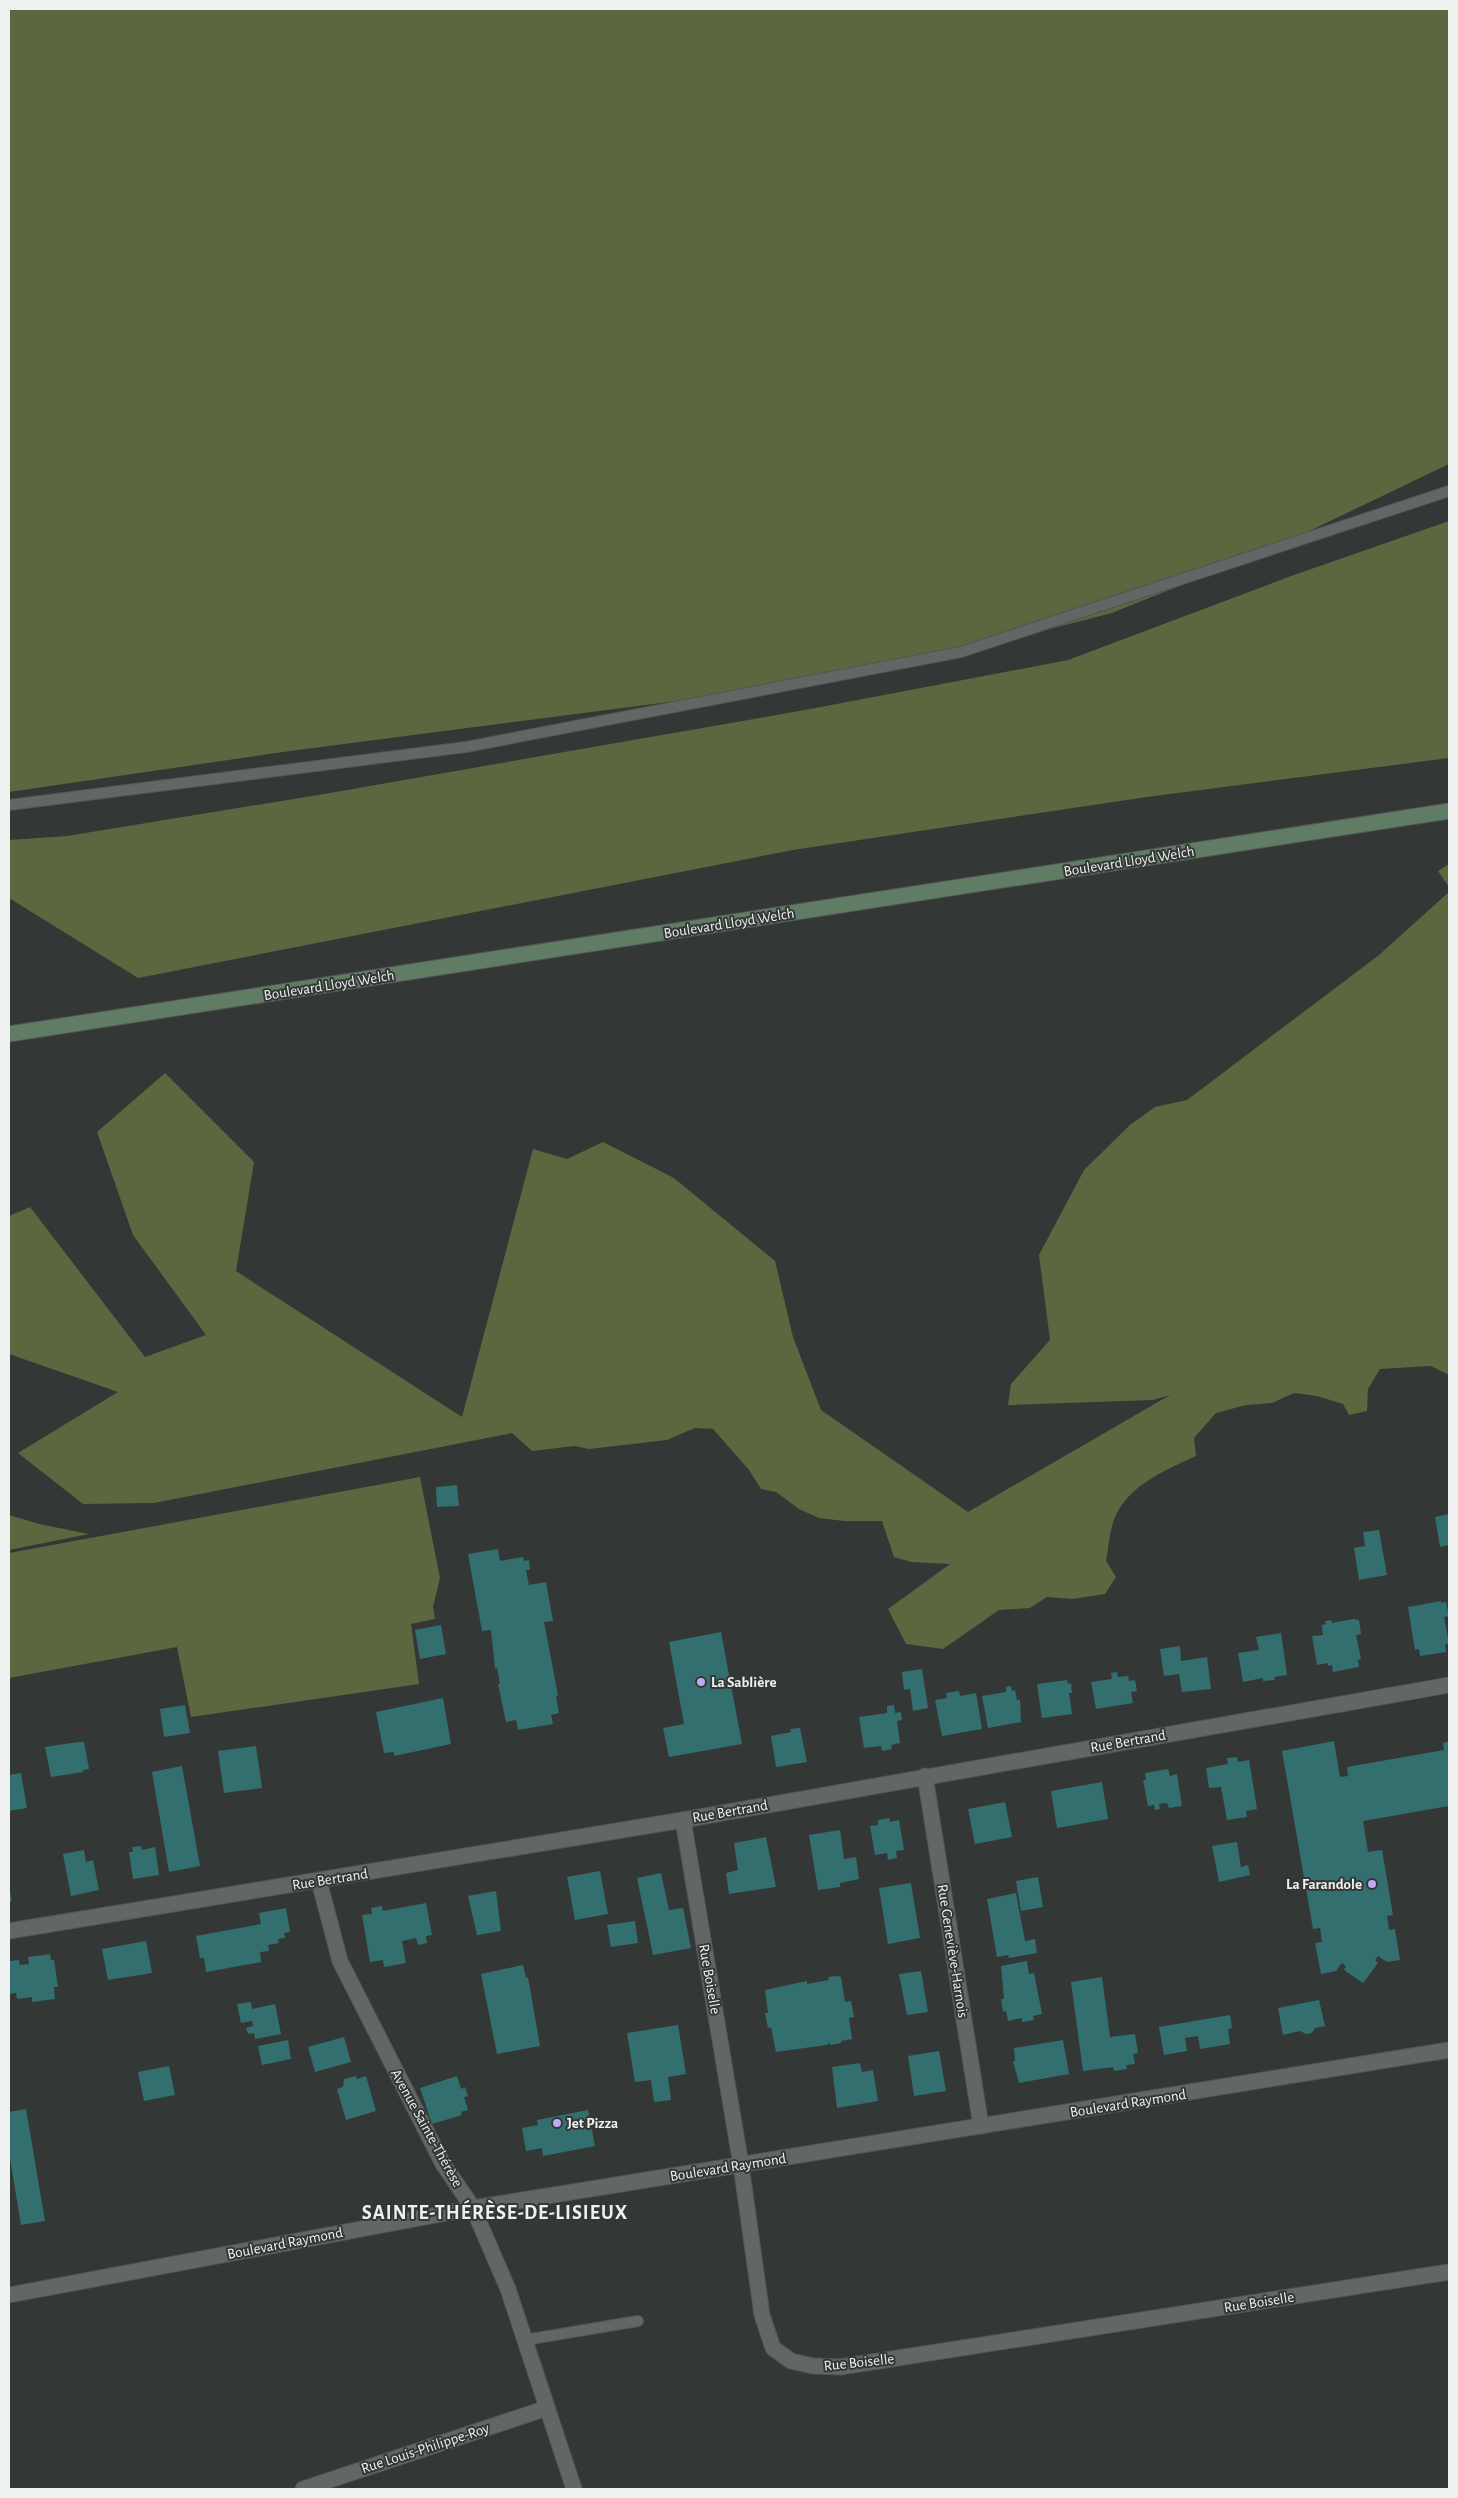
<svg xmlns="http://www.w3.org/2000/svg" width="1458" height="2498" viewBox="0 0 1458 2498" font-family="'Alegreya Sans',sans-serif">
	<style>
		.green { fill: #5c663f }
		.building { fill: #346f70 }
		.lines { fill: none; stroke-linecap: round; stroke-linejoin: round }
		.service-casing { stroke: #515554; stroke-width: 12 }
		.minor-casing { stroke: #515554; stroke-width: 17 }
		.tertiary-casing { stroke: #515554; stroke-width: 17 }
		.secondary-casing { stroke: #515554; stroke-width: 17 }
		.service { stroke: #626665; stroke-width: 10 }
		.minor { stroke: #626665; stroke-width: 15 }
		.tertiary { stroke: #626665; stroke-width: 15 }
		.secondary { stroke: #617c65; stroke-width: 15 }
		.poi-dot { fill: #c0a8f4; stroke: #333735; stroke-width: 2 }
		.labels { text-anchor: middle; stroke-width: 4; stroke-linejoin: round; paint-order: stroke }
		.street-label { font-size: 15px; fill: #eef1f0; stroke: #333735 }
		.poi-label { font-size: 15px; font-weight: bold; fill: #eef1f0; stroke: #333735; text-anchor: start }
		.district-label { font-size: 20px; font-weight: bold; letter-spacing: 1px; fill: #eef1f0; stroke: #333735 }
	</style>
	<rect width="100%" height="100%" fill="#333735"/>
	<!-- green -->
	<g class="green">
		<polygon points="9,9 1449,9 1449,464 1276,547 1112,613 933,659 684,700 290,751 9,792"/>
		<polygon points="1449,521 1449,758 1147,797 793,850 138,978 9,898 9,840 67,836 324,794 805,710 1068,660 1291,576"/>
		<polygon points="1449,864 1449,887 1438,871"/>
		<path d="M1449 892V1375L1431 1366 1380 1369 1368 1389 1367 1411 1349 1415 1343 1404 1317 1396 1294 1393 1272 1403 1246 1405 1216 1413 1194 1438 1196 1456C1163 1471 1122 1488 1112 1526 1109 1537 1108 1550 1106 1561L1116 1577 1105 1594 1072 1599 1047 1597 1030 1608 999 1610 943 1649 906 1644 888 1609 950 1564 911 1562 894 1557 882 1521H844L819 1518 799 1509 776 1492 761 1489 749 1470 713 1429 695 1428 667 1440 589 1449 574 1446 532 1451 512 1433 154 1503 83 1504 18 1453 118 1392 9 1354V1216L30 1207 145 1357 206 1335 133 1235 97 1132 165 1073 254 1162 236 1271 462 1417 533 1149 567 1159 603 1142 674 1178 775 1261 793 1337 821 1410 968 1512 1170 1395 1153 1400 1008 1405 1011 1384 1050 1340 1039 1255 1084 1170 1130 1125 1155 1107 1187 1100 1379 955Z"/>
		<polygon points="420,1477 440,1578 433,1607 435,1619 411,1624 419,1684 191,1717 177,1647 9,1678 9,1553"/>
		<polygon points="9,1515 39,1524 89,1534 9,1550"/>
	</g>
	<!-- building -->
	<g class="building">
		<polygon points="457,1485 459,1506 437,1507 436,1487"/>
		<polygon points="1449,1514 1449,1545 1440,1547 1435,1517"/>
		<polygon points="1379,1530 1387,1575 1359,1580 1354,1548 1365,1546 1363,1532"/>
		<polygon points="498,1549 500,1561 523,1557 524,1561 529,1560 530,1570 526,1570 529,1585 546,1582 553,1621 544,1622 558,1695 556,1696 559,1713 551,1715 553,1724 518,1730 516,1720 506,1722 498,1684 500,1684 497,1668 495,1668 491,1630 482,1631 468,1554"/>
		<polygon points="1441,1601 1441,1603 1446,1602 1449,1616 1444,1617 1449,1644 1445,1644 1446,1652 1420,1656 1419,1649 1415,1650 1408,1607"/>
		<polygon points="1353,1619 1359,1620 1361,1634 1356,1635 1361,1659 1358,1660 1359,1667 1333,1672 1332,1665 1328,1666 1328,1663 1317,1665 1312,1636 1323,1635 1322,1625 1326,1624 1325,1621 1331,1620 1332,1623"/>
		<polygon points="441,1625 446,1654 420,1659 415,1630"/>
		<polygon points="721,1632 742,1744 669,1757 663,1728 684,1724 669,1642"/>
		<polygon points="1281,1633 1287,1675 1274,1677 1275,1680 1263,1681 1263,1678 1243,1682 1238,1653 1259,1650 1256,1637"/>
		<polygon points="1180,1646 1181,1661 1207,1657 1211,1689 1182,1692 1179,1674 1164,1676 1160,1649"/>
		<polygon points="922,1669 928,1708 913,1711 910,1689 904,1690 902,1672"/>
		<polygon points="1117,1672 1118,1677 1128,1676 1129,1681 1135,1680 1137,1691 1131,1692 1133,1703 1096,1709 1091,1682 1112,1679 1111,1673"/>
		<polygon points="1067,1680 1068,1684 1071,1683 1072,1693 1069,1693 1072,1714 1042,1718 1037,1684"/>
		<polygon points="1011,1686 1012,1691 1015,1690 1017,1700 1020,1700 1021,1722 988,1728 982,1696 1006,1692 1006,1687"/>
		<polygon points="959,1691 960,1696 976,1693 982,1729 942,1736 935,1700 947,1698 946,1693"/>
		<polygon points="443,1698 451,1744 394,1756 394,1752 384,1753 376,1712"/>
		<polygon points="185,1705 190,1733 164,1737 160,1709"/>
		<polygon points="894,1705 895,1713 901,1712 902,1720 897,1721 900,1743 891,1745 892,1749 882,1751 881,1746 864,1748 859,1717 887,1713 887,1706"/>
		<polygon points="800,1728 807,1762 776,1767 771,1736 791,1732 790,1729"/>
		<polygon points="1334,1741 1340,1777 1348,1776 1347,1767 1444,1750 1443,1743 1449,1741 1449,1806 1363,1821 1368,1852 1382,1850 1393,1915 1387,1916 1389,1930 1395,1929 1400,1960 1387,1962 1378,1956 1375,1960 1378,1963 1363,1983 1344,1970 1346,1966 1342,1963 1336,1971 1321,1974 1315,1943 1322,1942 1320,1928 1313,1929 1282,1751"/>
		<polygon points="78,1742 84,1742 89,1769 83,1770 83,1772 51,1777 45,1747"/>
		<polygon points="256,1746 262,1788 224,1793 218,1751"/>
		<polygon points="1237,1757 1238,1762 1249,1760 1257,1809 1246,1811 1247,1817 1227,1820 1221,1787 1209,1788 1206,1768 1228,1764 1227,1758"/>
		<polygon points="182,1766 200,1866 169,1872 152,1772"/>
		<polygon points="1168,1769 1170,1776 1177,1774 1182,1806 1169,1808 1167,1803 1159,1804 1160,1809 1155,1810 1154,1805 1148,1806 1143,1780 1146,1780 1145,1773"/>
		<polygon points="21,1773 27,1808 9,1811 9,1775"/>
		<polygon points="1102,1782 1108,1819 1057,1828 1051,1791"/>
		<polygon points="1005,1802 1012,1837 975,1844 968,1809"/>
		<polygon points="889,1818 890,1822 899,1820 904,1850 896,1851 897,1858 888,1860 887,1853 875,1855 870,1826 878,1825 878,1820"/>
		<polygon points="840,1830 844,1859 856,1857 859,1879 840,1883 840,1887 818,1890 809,1835"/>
		<polygon points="766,1837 776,1887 729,1894 726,1873 738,1870 734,1843"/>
		<polygon points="1237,1842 1241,1867 1248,1865 1250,1875 1219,1882 1212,1846"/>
		<polygon points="141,1846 142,1850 155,1847 159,1875 133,1879 129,1852 133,1852 132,1847"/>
		<polygon points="84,1850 86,1862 93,1860 99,1890 71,1896 63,1854"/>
		<polygon points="600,1871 608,1914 575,1920 567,1877"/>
		<polygon points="661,1873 669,1910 683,1908 691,1948 653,1955 637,1878"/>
		<polygon points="1038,1877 1043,1907 1021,1911 1016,1881"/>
		<polygon points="911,1883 920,1938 888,1944 879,1888"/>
		<polygon points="9,1887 12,1901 9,1901"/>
		<polygon points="496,1891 501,1931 477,1935 468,1896"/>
		<polygon points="1016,1893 1025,1941 1035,1939 1037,1953 1009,1958 1008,1955 997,1957 987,1899"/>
		<polygon points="426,1903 432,1935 426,1936 427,1943 418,1945 416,1938 402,1941 406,1963 384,1967 383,1960 370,1962 362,1915 372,1914 371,1908 382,1906 383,1911"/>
		<polygon points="286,1908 290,1932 284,1933 285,1938 278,1939 279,1943 268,1945 269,1951 260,1952 261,1962 206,1972 204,1958 200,1958 196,1936 261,1924 259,1913"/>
		<polygon points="635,1921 638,1943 611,1947 607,1925"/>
		<polygon points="146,1941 152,1973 108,1980 102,1949"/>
		<polygon points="50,1954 51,1960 54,1960 58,1987 54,1987 55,1999 32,2002 32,1997 17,1999 16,1993 9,1994 10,1961 19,1960 20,1965 29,1964 28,1957"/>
		<polygon points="1027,1961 1029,1974 1034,1973 1042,2014 1033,2016 1034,2020 1022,2022 1022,2018 1008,2021 1006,2011 1003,2012 1001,1999 1004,1999 1001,1966"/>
		<polygon points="523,1965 526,1978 528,1977 540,2046 497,2054 481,1974"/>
		<polygon points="921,1971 928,2012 907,2015 899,1974"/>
		<polygon points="838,1976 841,1977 845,2002 851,2001 854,2017 849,2018 852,2039 841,2041 841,2043 830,2045 830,2043 826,2045 776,2052 771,2027 768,2028 765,2013 768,2013 765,1990 807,1981 807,1984 829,1980 828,1977"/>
		<polygon points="1102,1977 1110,2037 1135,2034 1138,2053 1133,2054 1135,2064 1126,2065 1127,2069 1114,2071 1113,2067 1083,2071 1071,1982"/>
		<polygon points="1319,2000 1325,2026 1315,2028 1312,2033 1306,2034 1300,2031 1283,2035 1278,2008"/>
		<polygon points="251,2002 252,2009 275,2004 281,2034 255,2039 254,2033 248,2034 246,2028 253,2026 252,2021 241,2023 237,2004"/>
		<polygon points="1230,2015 1232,2028 1228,2029 1230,2044 1200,2049 1198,2036 1185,2038 1187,2051 1164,2055 1159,2027"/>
		<polygon points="678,2025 686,2074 668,2077 671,2100 654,2102 651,2080 635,2082 627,2033"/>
		<polygon points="344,2037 351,2062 315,2072 308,2047"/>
		<polygon points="288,2040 291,2059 262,2065 258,2046"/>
		<polygon points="1063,2040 1069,2074 1019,2083 1013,2061 1015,2061 1014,2048"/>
		<polygon points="939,2051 946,2091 914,2096 908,2056"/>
		<polygon points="860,2063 862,2072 873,2070 878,2101 837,2108 832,2067"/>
		<polygon points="169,2066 175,2095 144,2101 138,2072"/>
		<polygon points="356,2076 357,2079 366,2076 376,2111 346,2120 337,2089 343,2087 344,2079"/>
		<polygon points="457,2076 461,2089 465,2087 468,2096 464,2097 468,2110 461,2112 462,2115 432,2124 420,2088"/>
		<polygon points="26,2109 45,2221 21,2225 9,2152 9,2112"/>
		<polygon points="588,2110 595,2146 543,2156 542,2148 526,2151 522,2128 538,2125 537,2120"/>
	</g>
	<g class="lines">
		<defs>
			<g id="service">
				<polyline points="9,805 466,747 961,652 1449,491"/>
				<polyline points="525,2340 638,2321"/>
			</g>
			<g id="minor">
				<polyline points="925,1776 981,2126"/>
				<polyline points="683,1820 741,2165 762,2315 773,2348 791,2361 813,2366 840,2367 1449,2272"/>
				<polyline points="319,1881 340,1961 443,2164 473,2208"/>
				<polyline points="9,1931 683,1820 1449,1685"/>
				<polyline points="303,2489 547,2408"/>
			</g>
			<g id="tertiary">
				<polyline points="473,2208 508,2289 574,2489"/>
				<polyline points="9,2295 473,2208 1449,2050"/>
			</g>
			<polyline id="secondary" points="9,1034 1449,811"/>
		</defs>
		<!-- service casing -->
		<use href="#service" class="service-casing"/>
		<!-- minor casing -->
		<use href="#minor" class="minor-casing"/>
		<!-- tertiary casing -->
		<use href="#tertiary" class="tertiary-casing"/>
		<!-- secondary casing -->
		<use href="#secondary" class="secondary-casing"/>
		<!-- service -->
		<use href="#service" class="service"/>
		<!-- minor -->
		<use href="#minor" class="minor"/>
		<!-- tertiary -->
		<use href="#tertiary" class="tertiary"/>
		<!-- secondary -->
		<use href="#secondary" class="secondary"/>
	</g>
	<!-- markers -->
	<g class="poi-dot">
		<circle cx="701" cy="1682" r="5"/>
		<circle cx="1372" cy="1884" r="5"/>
		<circle cx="557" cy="2123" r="5"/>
	</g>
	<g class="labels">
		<!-- street labels -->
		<g class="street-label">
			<text transform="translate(1129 861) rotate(-9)" y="5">Boulevard Lloyd Welch</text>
			<text transform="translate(729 923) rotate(-9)" y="5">Boulevard Lloyd Welch</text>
			<text transform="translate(329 985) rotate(-9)" y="5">Boulevard Lloyd Welch</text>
			<text transform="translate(1128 1741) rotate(-10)" y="5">Rue Bertrand</text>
			<text transform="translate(730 1811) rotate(-10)" y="5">Rue Bertrand</text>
			<text transform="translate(330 1879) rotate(-9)" y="5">Rue Bertrand</text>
			<text transform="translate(953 1951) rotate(81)" y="5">Rue Geneviève-Harnois</text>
			<text transform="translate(710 1979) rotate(80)" y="5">Rue Boiselle</text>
			<text transform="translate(1128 2103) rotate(-9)" y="5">Boulevard Raymond</text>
			<text transform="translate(427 2128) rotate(61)" y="5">Avenue Sainte-Thérèse</text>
			<text transform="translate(728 2167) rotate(-9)" y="5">Boulevard Raymond</text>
			<text transform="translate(285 2243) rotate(-11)" y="5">Boulevard Raymond</text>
			<text transform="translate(1259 2302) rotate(-9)" y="5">Rue Boiselle</text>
			<text transform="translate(859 2362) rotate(-6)" y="5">Rue Boiselle</text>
			<text transform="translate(425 2448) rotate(-18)" y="5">Rue Louis-Philippe-Roy</text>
		</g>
		<!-- poi labels -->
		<g class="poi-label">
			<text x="711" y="1687">La Sablière</text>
			<text x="1362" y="1889" text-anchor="end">La Farandole</text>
			<text x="567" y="2128">Jet Pizza</text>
		</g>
		<!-- district labels -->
		<g class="district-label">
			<text x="495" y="2219">SAINTE-THÉRÈSE-DE-LISIEUX</text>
		</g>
	</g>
	<!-- border -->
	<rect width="1458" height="2498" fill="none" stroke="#eef1f0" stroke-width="20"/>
</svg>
